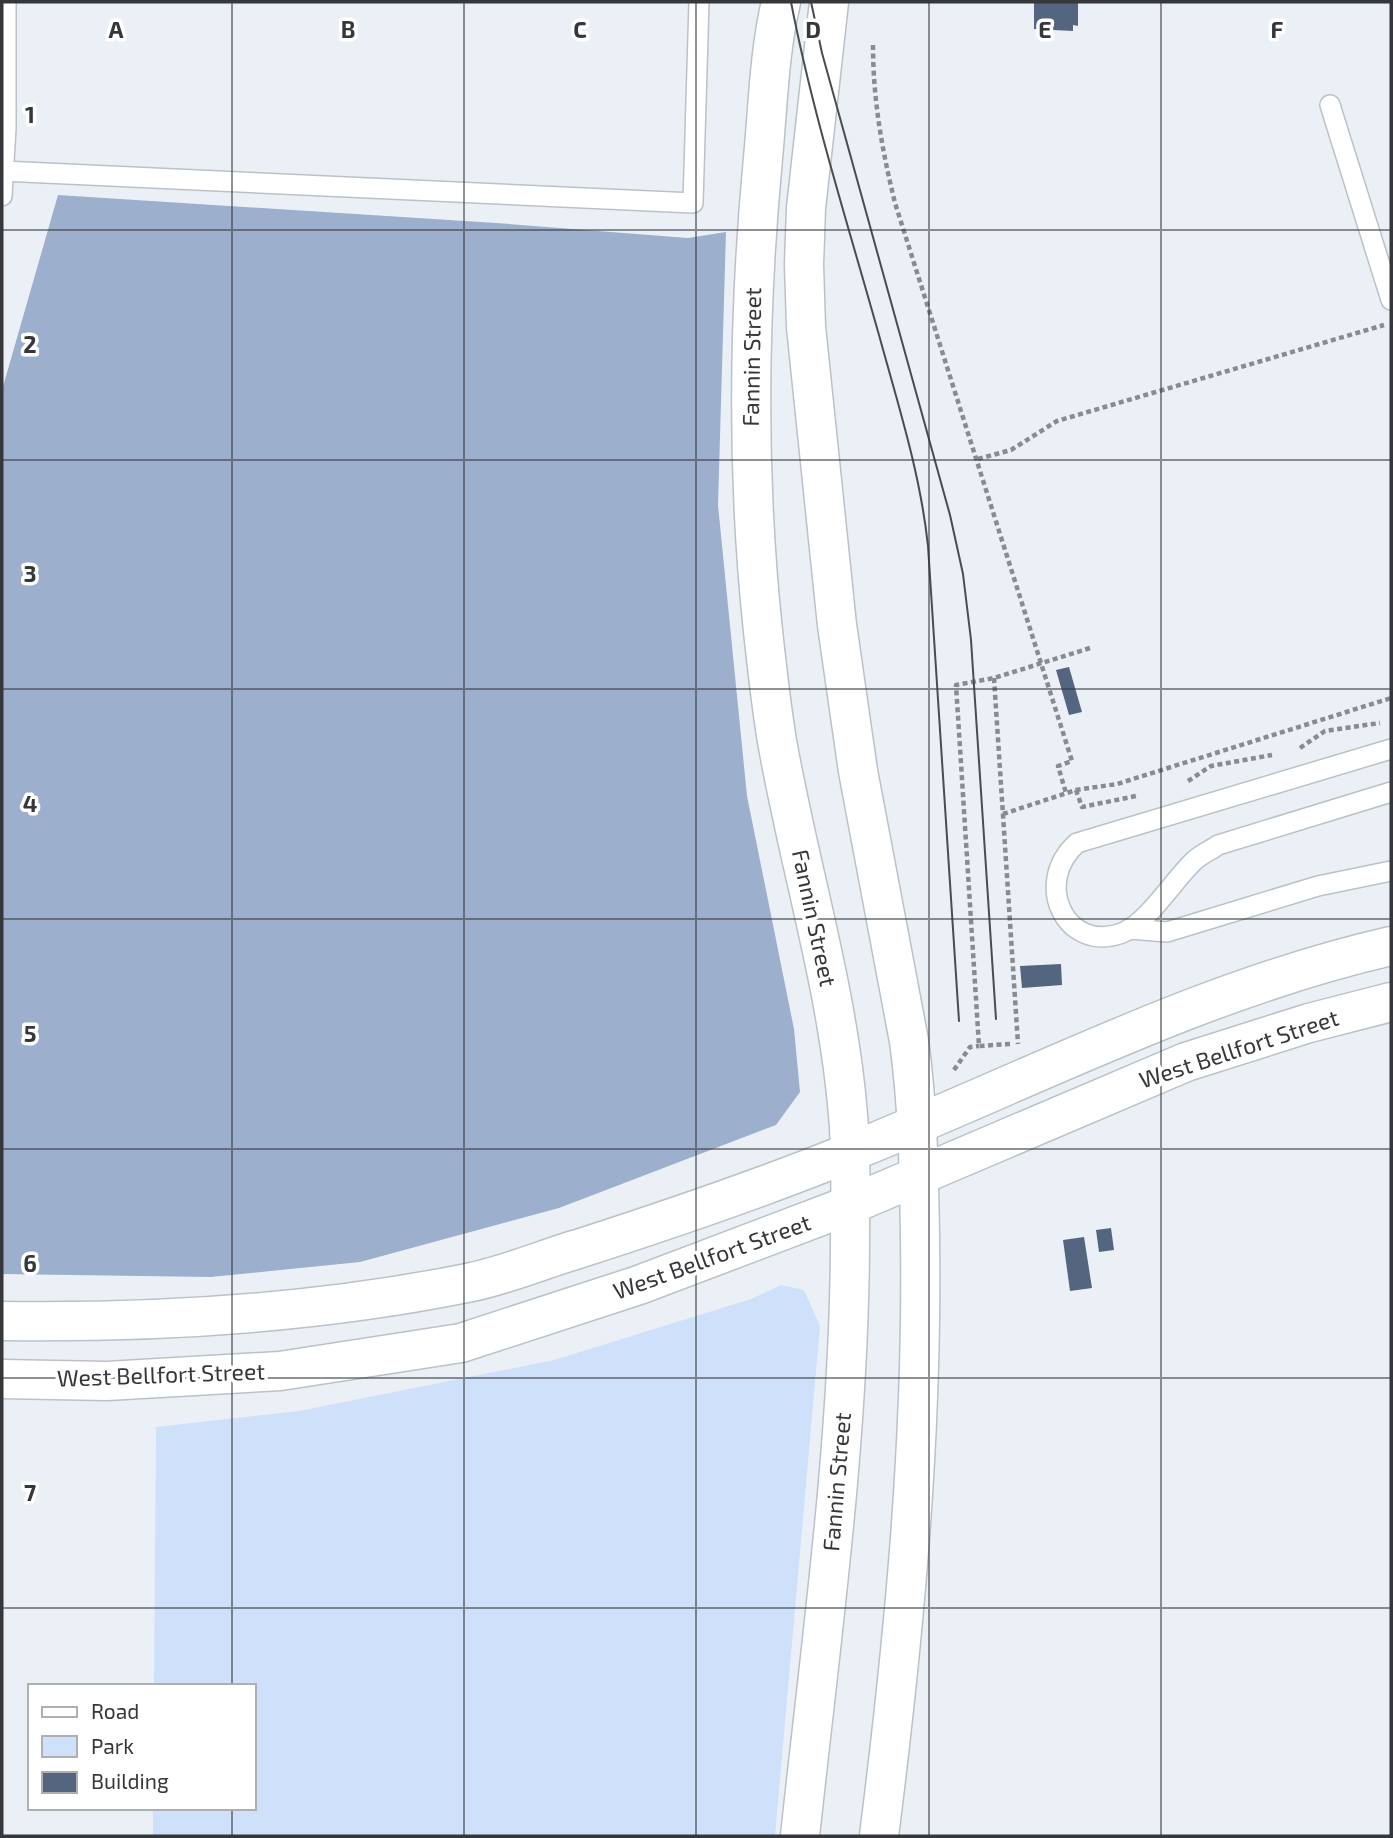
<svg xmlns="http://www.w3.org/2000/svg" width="1393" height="1838" viewBox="0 0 1393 1838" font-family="'Exo 2',sans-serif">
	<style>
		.green { fill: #cfe0fa }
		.forest { fill: #9cafcd }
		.building { fill: #546580 }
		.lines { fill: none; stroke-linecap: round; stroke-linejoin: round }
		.lane-casing { stroke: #bcc1c8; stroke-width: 22 }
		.secondary-casing { stroke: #bcc1c8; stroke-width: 41 }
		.path { stroke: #888b90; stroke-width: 4.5; stroke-dasharray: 5 3.5; stroke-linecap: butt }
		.lane { stroke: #fff; stroke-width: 19 }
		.secondary { stroke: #fff; stroke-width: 38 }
		.tram { stroke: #4a4c4f; stroke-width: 2 }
		.grid { fill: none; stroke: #35373a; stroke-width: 2; stroke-opacity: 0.55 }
		.labels { text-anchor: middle; stroke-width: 7; stroke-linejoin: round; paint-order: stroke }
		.street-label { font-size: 23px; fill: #35373a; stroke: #fff }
		.grid-label { font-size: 23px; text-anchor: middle; font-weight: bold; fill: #35373a; stroke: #fff; stroke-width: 7; stroke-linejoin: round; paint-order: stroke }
	</style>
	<rect width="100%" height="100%" fill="#ebf0f7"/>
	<!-- green -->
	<polygon class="green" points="781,1285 804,1290 820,1326 775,1836 153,1836 153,1808 254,1808 254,1686 154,1686 156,1427 299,1411 554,1360 751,1299"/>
	<!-- forest -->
	<polygon class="forest" points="58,195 496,223 688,238 726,232 718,505 747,796 794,1029 800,1092 776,1125 559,1208 360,1262 211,1277 2,1274 2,390"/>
	<!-- building -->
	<g class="building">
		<polygon points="1034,2 1078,2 1078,26 1073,25 1073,31 1034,29"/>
		<polygon points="1069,667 1082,712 1069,715 1056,670"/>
		<polygon points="1061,964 1062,985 1022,988 1020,966"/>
		<polygon points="1111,1228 1114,1250 1099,1252 1096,1230"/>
		<polygon points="1084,1237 1092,1288 1070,1291 1063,1240"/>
	</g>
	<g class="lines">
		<defs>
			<g id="lane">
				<polyline points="1330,105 1391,300"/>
				<polyline points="2,171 693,203 699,2"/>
				<polyline points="2,196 6,128 6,2"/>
				<path d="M1391 749 1077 843C1032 883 1066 954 1122 933 1148 923 1174 879 1195 860 1202 854 1211 850 1218 845L1391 792"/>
				<polyline points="1129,929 1167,932 1318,886 1391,871"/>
			</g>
			<g id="secondary">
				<path d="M781 2C769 53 768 106 763 158 748 317 746 472 763 631 767 668 771 705 777 741 799 866 838 989 848 1115 852 1158 850 1202 850 1245 849 1443 821 1640 800 1836"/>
				<path d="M829 2 806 208 804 265 806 327 837 625 858 771 909 1041C918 1106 919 1172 920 1237 923 1438 904 1638 879 1836"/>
				<path d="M2 1321C157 1323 314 1314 467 1283 504 1276 541 1260 578 1249 671 1219 763 1188 853 1151 1032 1079 1203 989 1391 946"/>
				<polyline points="2,1379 107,1381 280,1371 461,1343 639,1285 850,1205 1186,1062 1309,1023 1391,1002"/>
			</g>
		</defs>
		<!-- lane casing -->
		<use href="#lane" class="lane-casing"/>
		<!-- secondary casing -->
		<use href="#secondary" class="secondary-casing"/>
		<!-- path -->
		<g class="path">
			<path d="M873 45C873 100 882 150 895 203L1072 761 1058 766 1066 793"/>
			<polyline points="978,459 1011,450 1057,421 1384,325"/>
			<polyline points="994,678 1018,1044"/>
			<polyline points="1300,748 1325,731 1380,723"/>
			<polyline points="1188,781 1211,766 1272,755"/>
			<polyline points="1076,790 1082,807 1136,796"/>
			<polyline points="1003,814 1076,790 1117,784 1391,698"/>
			<polyline points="1010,1044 979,1046 956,685 994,678 1090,648"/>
			<polyline points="954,1070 970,1047 979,1046"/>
		</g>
		<!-- lane -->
		<use href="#lane" class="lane"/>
		<!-- secondary -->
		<use href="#secondary" class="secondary"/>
		<!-- tram -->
		<g class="tram">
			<path d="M791 2C814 121 852 237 884 353 902 417 921 480 928 546L959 1021"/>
			<polyline points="811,2 822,53 950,515 963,574 971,640 996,1019"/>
		</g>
	</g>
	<!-- grid -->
	<path class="grid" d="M232 2V1686M464 2V1836M696 2V1836M929 2V1836M1161 2V1836M2 230H1391M2 460H1391M2 689H1391M2 919H1391M2 1149H1391M2 1378H1391M2 1608H1391M232 1808V1836"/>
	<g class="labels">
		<!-- street labels -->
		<g class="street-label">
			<text transform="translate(752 357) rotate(-89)" y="8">Fannin Street</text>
			<text transform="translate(814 918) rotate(78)" y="8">Fannin Street</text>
			<text transform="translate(1239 1049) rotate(-18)" y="8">West Bellfort Street</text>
			<text transform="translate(712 1257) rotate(-20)" y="8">West Bellfort Street</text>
			<text transform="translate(161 1375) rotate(-2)" y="8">West Bellfort Street</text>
			<text transform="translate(837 1482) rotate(-85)" y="8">Fannin Street</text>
		</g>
	</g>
	<g class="grid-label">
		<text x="116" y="38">A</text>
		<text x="348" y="38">B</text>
		<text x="580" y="38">C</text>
		<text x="813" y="38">D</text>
		<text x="1045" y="38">E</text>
		<text x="1277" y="38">F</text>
		<text x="30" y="123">1</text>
		<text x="30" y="353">2</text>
		<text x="30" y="582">3</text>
		<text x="30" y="812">4</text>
		<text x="30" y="1042">5</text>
		<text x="30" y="1272">6</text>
		<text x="30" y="1501">7</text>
	</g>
	<!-- border -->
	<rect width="1393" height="1838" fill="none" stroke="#35373a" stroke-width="7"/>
	<!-- legend -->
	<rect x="28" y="1684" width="228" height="126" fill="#ffffff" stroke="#aeafb0" stroke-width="2"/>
	<rect x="42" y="1707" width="35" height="10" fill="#ffffff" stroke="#aeafb0" stroke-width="2"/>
	<text x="91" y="1719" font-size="21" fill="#35373a">Road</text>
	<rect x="42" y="1736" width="35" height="21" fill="#cfe0fa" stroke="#aeafb0" stroke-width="2"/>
	<text x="91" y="1754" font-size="21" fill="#35373a">Park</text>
	<rect x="42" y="1772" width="35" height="21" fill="#546580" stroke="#aeafb0" stroke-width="2"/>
	<text x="91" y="1789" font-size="21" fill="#35373a">Building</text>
</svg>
